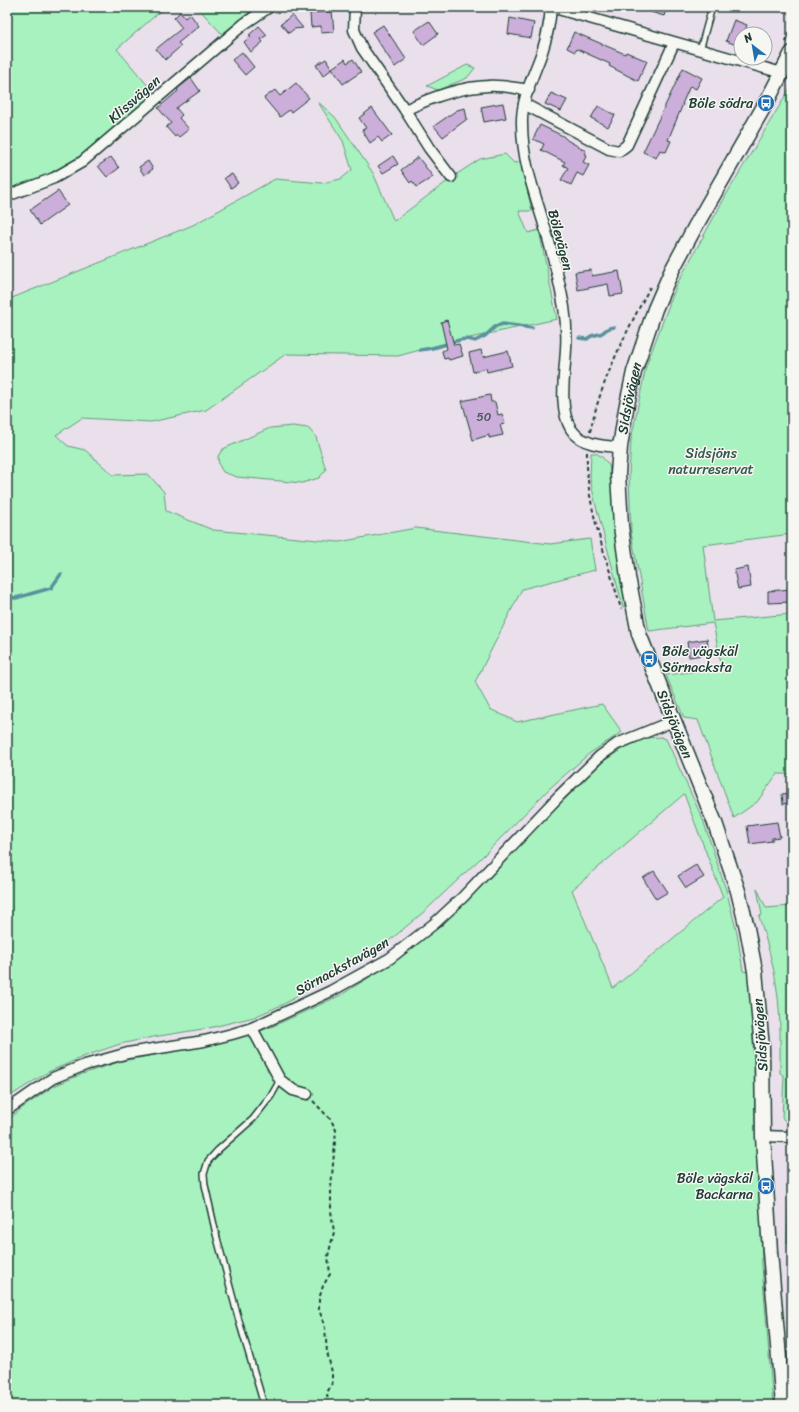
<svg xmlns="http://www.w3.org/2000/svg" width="799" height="1412" viewBox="0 0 799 1412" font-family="Sriracha,sans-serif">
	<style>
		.green { fill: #a8f2c0; stroke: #64987a; fill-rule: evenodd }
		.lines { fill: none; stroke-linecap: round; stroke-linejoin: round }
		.stream { stroke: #59929b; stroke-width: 3.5 }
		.building { fill: #ccaeda; stroke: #1f3d34 }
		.lane-casing { stroke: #1f3d34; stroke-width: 8 }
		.street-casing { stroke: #1f3d34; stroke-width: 13 }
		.secondary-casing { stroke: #1f3d34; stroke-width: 17 }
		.path { stroke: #1f3d34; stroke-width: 2; stroke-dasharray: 4 3; stroke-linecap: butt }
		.lane { stroke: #f6f6f2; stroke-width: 5 }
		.street { stroke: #f6f6f2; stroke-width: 10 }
		.secondary { stroke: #f6f6f2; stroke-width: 14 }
		.labels { text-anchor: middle; stroke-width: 3; stroke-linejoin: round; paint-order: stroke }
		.number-label { font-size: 12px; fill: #4a595e }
		.street-label { font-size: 14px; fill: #1f3d34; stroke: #f6f6f2 }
		.poi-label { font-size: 14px; fill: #1f3d34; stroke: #f6f6f2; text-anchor: end }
		.park-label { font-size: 14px; fill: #345849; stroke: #f6f6f2 }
	</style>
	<rect width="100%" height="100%" fill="#e9e0eb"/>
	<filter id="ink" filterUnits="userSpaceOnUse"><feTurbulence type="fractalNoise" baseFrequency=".025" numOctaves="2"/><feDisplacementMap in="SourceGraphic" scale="8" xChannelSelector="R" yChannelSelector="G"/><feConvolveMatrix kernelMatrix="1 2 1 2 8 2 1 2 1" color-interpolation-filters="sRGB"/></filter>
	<g filter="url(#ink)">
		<!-- green -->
		<g class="green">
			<polygon points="7,7 165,7 117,49 154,93 80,158 51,173 7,190"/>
			<polygon points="197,7 256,7 222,34"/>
			<polygon points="467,65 475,68 467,78 438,90 427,86"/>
			<polygon points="792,85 792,534 703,545 713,621 792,614 792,774 777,774 757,802 734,818 698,720 684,718 666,675 722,668 713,623 649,631 631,532 629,475 631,440 646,366 677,284 729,190"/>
			<polygon points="318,102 335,117 373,173 394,221 457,174 480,159 505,154 514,163 521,162 532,211 519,211 528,233 539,230 557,319 442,344 398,356 286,354 206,410 151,422 82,418 56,435 68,446 85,450 113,475 148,474 164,492 166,511 213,530 339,542 416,528 550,544 590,539 595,570 522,589 475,682 490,709 517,722 602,704 622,732 590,753 550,788 483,856 426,910 389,941 327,979 284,1004 254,1017 209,1028 153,1037 120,1044 85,1056 48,1072 7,1098 7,300 193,225 275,179 322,183 341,179 352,170 343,141"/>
			<polygon points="293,426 308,428 316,437 326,470 319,478 302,483 237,477 223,472 219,465 218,456 223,449 270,428"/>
			<polygon points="591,453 596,453 602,457 609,465 612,486 613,525 622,577 625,606 623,607 596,506 590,479"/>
			<path d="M661 737 666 739 703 820 727 893 737 933 743 971 749 972 754 1059 755 1124 760 1186 762 1266 773 1405H7V1121L22 1108 54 1086 82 1074 122 1061 215 1044 269 1028 341 995 400 958 441 925 598 765 622 749 646 738ZM684 794 723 897 613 988 572 890Z"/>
			<path d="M757 888 766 908 792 906V1127L782 1118 784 1076 780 1073C780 1046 781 1017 777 990 774 965 766 940 759 916L762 915Z"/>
			<polygon points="791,1144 792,1240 787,1243"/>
		</g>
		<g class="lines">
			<!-- stream -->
			<g class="stream">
				<path d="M579 338 587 339C593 333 597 336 602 333 608 329 606 328 614 327"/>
				<path d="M420 350C427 349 434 348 440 346 452 343 463 336 475 341L485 336 496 326 503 324 532 328"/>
				<polyline points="7,597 16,598 51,588 61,574"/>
			</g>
		</g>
		<!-- building -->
		<g class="building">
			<polygon points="641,7 667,7 664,16 641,9"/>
			<polygon points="332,11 334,32 321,33 321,26 311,27 310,13"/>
			<polygon points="180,12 185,18 190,14 199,26 178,43 181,46 165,60 156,49 182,28 174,18"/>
			<polygon points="292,15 303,28 294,29 289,33 281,24"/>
			<polygon points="510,18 534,23 531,38 508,34"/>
			<polygon points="734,20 747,25 744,34 741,34 741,42 739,46 726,41"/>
			<polygon points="429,21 438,34 423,45 414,31"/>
			<polygon points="383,25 406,59 395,67 372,32"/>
			<polygon points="259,26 267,35 261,39 263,42 251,52 244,42 251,36 249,35"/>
			<polygon points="574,32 625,54 626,52 647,61 638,81 609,66 610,64 577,49 575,52 567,48"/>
			<polygon points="242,52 254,67 245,75 232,60"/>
			<polygon points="326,59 332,69 323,76 316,65"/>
			<polygon points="345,59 347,63 353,59 361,72 343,84 332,68"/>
			<polygon points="683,68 702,78 696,89 690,86 682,104 683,104 668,140 671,141 666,152 660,150 656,158 643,152"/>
			<polygon points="191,78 200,91 176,108 182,115 179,118 189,129 179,137 177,135 175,137 166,127 171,123 158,108 178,91 177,89"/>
			<polygon points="296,83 309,98 291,112 289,110 280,117 264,98 275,90 280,96"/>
			<polygon points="551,93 567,100 561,111 545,104"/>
			<polygon points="503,103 506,118 484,122 481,107"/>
			<polygon points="598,106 615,115 608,127 591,118"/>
			<polygon points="372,108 392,135 382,142 378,137 370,143 362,130 366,128 359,118"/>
			<polygon points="465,108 467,119 443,137 434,126 457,110"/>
			<polygon points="540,125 563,136 567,140 586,151 585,154 587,155 583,162 589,165 583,176 577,173 571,185 561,180 568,168 563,165 565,162 541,150 544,144 533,139"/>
			<polygon points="393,156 398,164 383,173 378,166"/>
			<polygon points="111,157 119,168 107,177 98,166"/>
			<polygon points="418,157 433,177 417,187 412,181 410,183 401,170"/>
			<polygon points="148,161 153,169 144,175 139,167"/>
			<polygon points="232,174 238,183 231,188 224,178"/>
			<polygon points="58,191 68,205 40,225 30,210"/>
			<polygon points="591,270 592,276 619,271 623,294 610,296 608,284 578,290 575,272"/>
			<polygon points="447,320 454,345 459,344 463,356 449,360 448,358 444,359 442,351 447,349 441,322"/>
			<polygon points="481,350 483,357 508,351 512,366 487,372 486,368 473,372 469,353"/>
			<polygon points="490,395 491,402 495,402 498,415 502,414 505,424 500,425 503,435 489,438 489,435 473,440 462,401"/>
			<polygon points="748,567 751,587 738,589 734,570"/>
			<polygon points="792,589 792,602 768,603 768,591"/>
			<polygon points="707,639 709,654 689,657 687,642"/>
			<polygon points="792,793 792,802 783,804 782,794"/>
			<polygon points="777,822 780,837 772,838 772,841 750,844 747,826"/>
			<polygon points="696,865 704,877 686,888 678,876"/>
			<polygon points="654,871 668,892 656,899 643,878"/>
		</g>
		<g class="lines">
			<defs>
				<g id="lane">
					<polyline points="700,50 712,7"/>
					<polyline points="264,1405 239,1321 216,1234 205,1185 204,1174 208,1161 218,1150 253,1119 271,1096 280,1080"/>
				</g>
				<g id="street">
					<polyline points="355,7 354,30 362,48 405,110 429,148 451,177"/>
					<polyline points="546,7 551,7 782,73"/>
					<path d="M551 7C550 22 547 37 542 52 534 75 521 99 522 124 522 158 533 189 543 221 551 248 559 279 564 307 566 320 567 335 566 349 565 373 558 408 571 429 581 445 603 446 620 447"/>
					<polyline points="524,104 609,149 619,151 627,145 674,43"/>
					<path d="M405 110C430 98 460 87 488 86 501 85 516 88 529 90"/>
					<polyline points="7,196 54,178 82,162 244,24 269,7"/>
					<polyline points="252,1028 280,1080 293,1090 307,1094"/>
					<polyline points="7,1110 53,1078 85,1065 128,1053 204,1041 232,1034 252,1028 331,991 389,959 435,923 463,897 559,796 600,756 617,744 673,721"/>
					<polyline points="763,1136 792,1137"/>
				</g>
				<g id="secondary">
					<path id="s1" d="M783 1405 770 1252 763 1136 762 1048 755 971 747 928 738 891 715 823 639 634 628 577 621 526 618 474 620 447 626 409 634 372 655 309 672 270 695 227 766 103 792 53"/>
				</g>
			</defs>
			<!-- lane casing -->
			<use href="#lane" class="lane-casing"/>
			<!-- street casing -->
			<use href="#street" class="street-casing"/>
			<!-- secondary casing -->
			<use href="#secondary" class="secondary-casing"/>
			<!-- path -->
			<g class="path">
				<polyline points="786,42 792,26"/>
				<path d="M590 432C601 380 626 333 650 287"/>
				<path d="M587 452C585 506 607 558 621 609"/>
				<polyline points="313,1101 331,1120 336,1130 331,1187 331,1211 334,1232 328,1256 330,1274 323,1286 319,1299 319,1309 325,1328 327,1352 332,1372 332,1383 327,1393 328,1405"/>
			</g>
			<!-- lane -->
			<use href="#lane" class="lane"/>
			<!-- street -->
			<use href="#street" class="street"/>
			<!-- secondary -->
			<use href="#secondary" class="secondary"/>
		</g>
	</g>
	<!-- icons -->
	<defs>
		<symbol id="bus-disc" viewBox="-11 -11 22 22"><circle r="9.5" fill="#1f6fb2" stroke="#f6f6f2"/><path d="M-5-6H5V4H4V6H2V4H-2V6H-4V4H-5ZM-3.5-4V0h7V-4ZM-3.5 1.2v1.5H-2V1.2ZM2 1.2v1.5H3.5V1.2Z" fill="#fff"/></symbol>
	</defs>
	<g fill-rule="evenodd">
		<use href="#bus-disc" x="756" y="93" width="20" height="20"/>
		<use href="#bus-disc" x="639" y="649" width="20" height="20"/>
		<use href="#bus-disc" x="756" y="1176" width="20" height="20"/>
	</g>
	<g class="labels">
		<!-- number labels -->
		<g class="number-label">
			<text x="484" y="421">50</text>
		</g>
		<!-- street labels -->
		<g class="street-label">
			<text transform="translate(134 99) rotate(-41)" y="5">Klissvägen</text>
			<text transform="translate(561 240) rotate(75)" y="5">Bölevägen</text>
			<text dy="5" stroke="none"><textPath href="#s1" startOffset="1031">Sidsjövägen</textPath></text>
			<text transform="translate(675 724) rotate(68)" y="5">Sidsjövägen</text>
			<text transform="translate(342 966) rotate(-29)" y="5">Sörnackstavägen</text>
			<text transform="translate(760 1035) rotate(-94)" y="5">Sidsjövägen</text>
		</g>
		<!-- poi labels -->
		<g class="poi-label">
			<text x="753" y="108">Böle södra</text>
			<text x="662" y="656" text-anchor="start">Böle vägskäl<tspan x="662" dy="16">Sörnacksta</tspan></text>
			<text x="753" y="1183">Böle vägskäl<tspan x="753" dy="16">Backarna</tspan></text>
		</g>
		<!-- park labels -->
		<g class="park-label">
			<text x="711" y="458">Sidsjöns<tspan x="711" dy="16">naturreservat</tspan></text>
		</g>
	</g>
	<!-- margin -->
	<rect width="799" height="1412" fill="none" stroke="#f6f6f2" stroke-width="24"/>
	<rect x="12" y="12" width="775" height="1388" fill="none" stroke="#1f3d34" stroke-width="1.5" filter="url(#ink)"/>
	<!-- north arrow -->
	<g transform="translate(753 46) rotate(329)"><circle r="19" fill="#f6f6f2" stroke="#a0aca6"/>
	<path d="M0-3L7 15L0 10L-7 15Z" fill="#1f6fb2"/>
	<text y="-6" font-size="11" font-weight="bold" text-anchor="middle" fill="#1f3d34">N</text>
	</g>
</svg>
